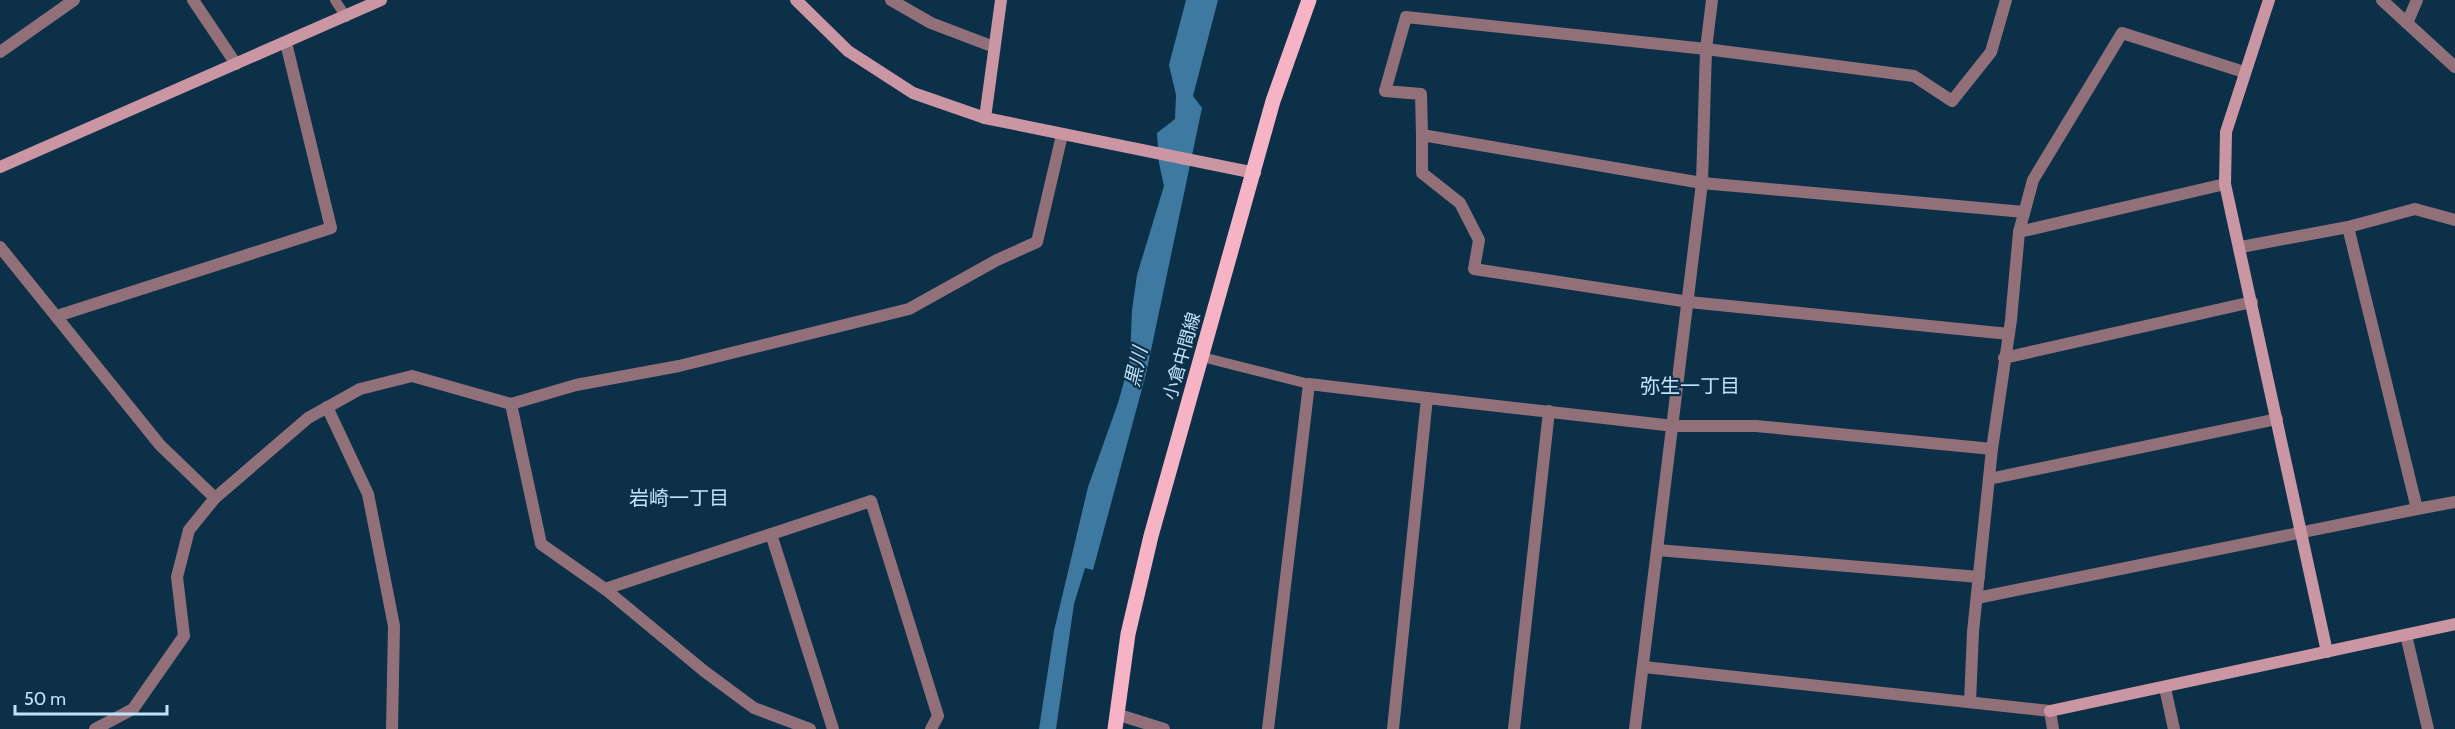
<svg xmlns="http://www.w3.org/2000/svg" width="2455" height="729" viewBox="0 0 2455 729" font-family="Cabin,'Noto Sans JP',sans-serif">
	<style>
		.water { fill: #3e79a2 }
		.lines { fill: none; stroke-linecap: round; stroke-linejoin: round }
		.lane { stroke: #917079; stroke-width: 10 }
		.street { stroke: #917079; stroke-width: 12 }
		.secondary { stroke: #cb96a4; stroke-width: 12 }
		.primary { stroke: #f7b3c6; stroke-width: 15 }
		.labels { text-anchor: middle; stroke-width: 4.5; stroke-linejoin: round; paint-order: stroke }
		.street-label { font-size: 18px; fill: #c2e2fb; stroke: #0c3047 }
		.water-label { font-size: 20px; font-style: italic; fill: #beddf6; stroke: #0c3047 }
		.neighbourhood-label { font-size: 20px; fill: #c2e2fb; stroke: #0c3047 }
	</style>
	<rect width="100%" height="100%" fill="#0c3047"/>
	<!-- water -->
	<polygon class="water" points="1186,0 1218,0 1193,96 1202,108 1146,374 1093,570 1085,568 1074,604 1056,729 1039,729 1054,631 1088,487 1118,403 1130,360 1132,310 1137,275 1164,186 1159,163 1157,133 1175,119 1176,95 1169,65"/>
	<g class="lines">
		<!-- lane -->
		<g class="lane">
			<polyline points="335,0 346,17"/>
			<polyline points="1202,357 1309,384"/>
		</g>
		<!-- street -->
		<g class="street">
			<polyline points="193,0 236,64"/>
			<polyline points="891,0 931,23 994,47"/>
			<polyline points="2382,0 2407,23 2417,0"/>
			<polyline points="2407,23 2455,67"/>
			<polyline points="0,52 74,0"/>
			<polyline points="1422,135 1421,94 1385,91 1406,17 1706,49 1914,76 1952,101 1991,52 2006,0"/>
			<polyline points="2348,227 2417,509 2455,502"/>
			<polyline points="2019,232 2033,180 2122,33 2244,72"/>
			<polyline points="0,247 160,445 215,498"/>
			<polyline points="2241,247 2348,227 2415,209 2455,220"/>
			<polyline points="57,316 331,228 286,43"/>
			<polyline points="2009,334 1689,302 1474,269 1479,240 1460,203 1422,173 1422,135 1702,183 2024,212"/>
			<polyline points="2004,358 2252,302"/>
			<polyline points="511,404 541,544 605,589"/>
			<polyline points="327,407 368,494 394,626 392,729"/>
			<polyline points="1989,479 2277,419"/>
			<polyline points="771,534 833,729"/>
			<polyline points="1657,550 1979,577"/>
			<polyline points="1977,598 2417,509"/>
			<polyline points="2406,635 2428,729"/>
			<polyline points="1644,667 2050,711 2053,729"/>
			<polyline points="2165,688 2174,729"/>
			<polyline points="1970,702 1973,632 1992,449 2011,320 2019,232 2225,184"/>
			<polyline points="1116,714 1164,729"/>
			<polyline points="95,729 133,709 184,636 177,577 189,530 215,498 308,418 360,389 412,376 511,404 576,385 679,366 909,309 997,260 1037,242 1062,135"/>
			<polyline points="810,729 754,708 704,671 605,589 871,501 938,716 931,729"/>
			<polyline points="1268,729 1309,384 1427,398"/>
			<polyline points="1393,729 1427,398 1674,426 1756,426 1992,449"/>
			<polyline points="1514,729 1549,411"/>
			<polyline points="1635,729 1702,183 1706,49 1712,0"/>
		</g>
		<!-- secondary -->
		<g class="secondary">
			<polyline points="796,0 848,51 913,93 985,118 1255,173"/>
			<polyline points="2269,0 2226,132 2225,184 2327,652"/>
			<polyline points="985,118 1001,0"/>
			<polyline points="0,167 381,0"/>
			<polyline points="2050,711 2455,624"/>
		</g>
		<!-- primary -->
		<polyline class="primary" points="1115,729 1128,634 1151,536 1273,101 1309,0"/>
	</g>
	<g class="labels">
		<!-- street labels -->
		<g class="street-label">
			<text transform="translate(1182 356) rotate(-74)" y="6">小倉中間線</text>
		</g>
		<!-- water labels -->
		<g class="water-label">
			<text transform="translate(1136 367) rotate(-77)" y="7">黒川</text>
		</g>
		<!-- neighbourhood labels -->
		<g class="neighbourhood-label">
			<text x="1690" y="393">弥生一丁目</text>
			<text x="679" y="505">岩崎一丁目</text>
		</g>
	</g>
	<!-- scale -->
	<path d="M15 705v9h152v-9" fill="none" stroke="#c2e2fb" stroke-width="3"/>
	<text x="24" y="705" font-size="18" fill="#c2e2fb" stroke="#0c3047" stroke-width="4.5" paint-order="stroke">50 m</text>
</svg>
